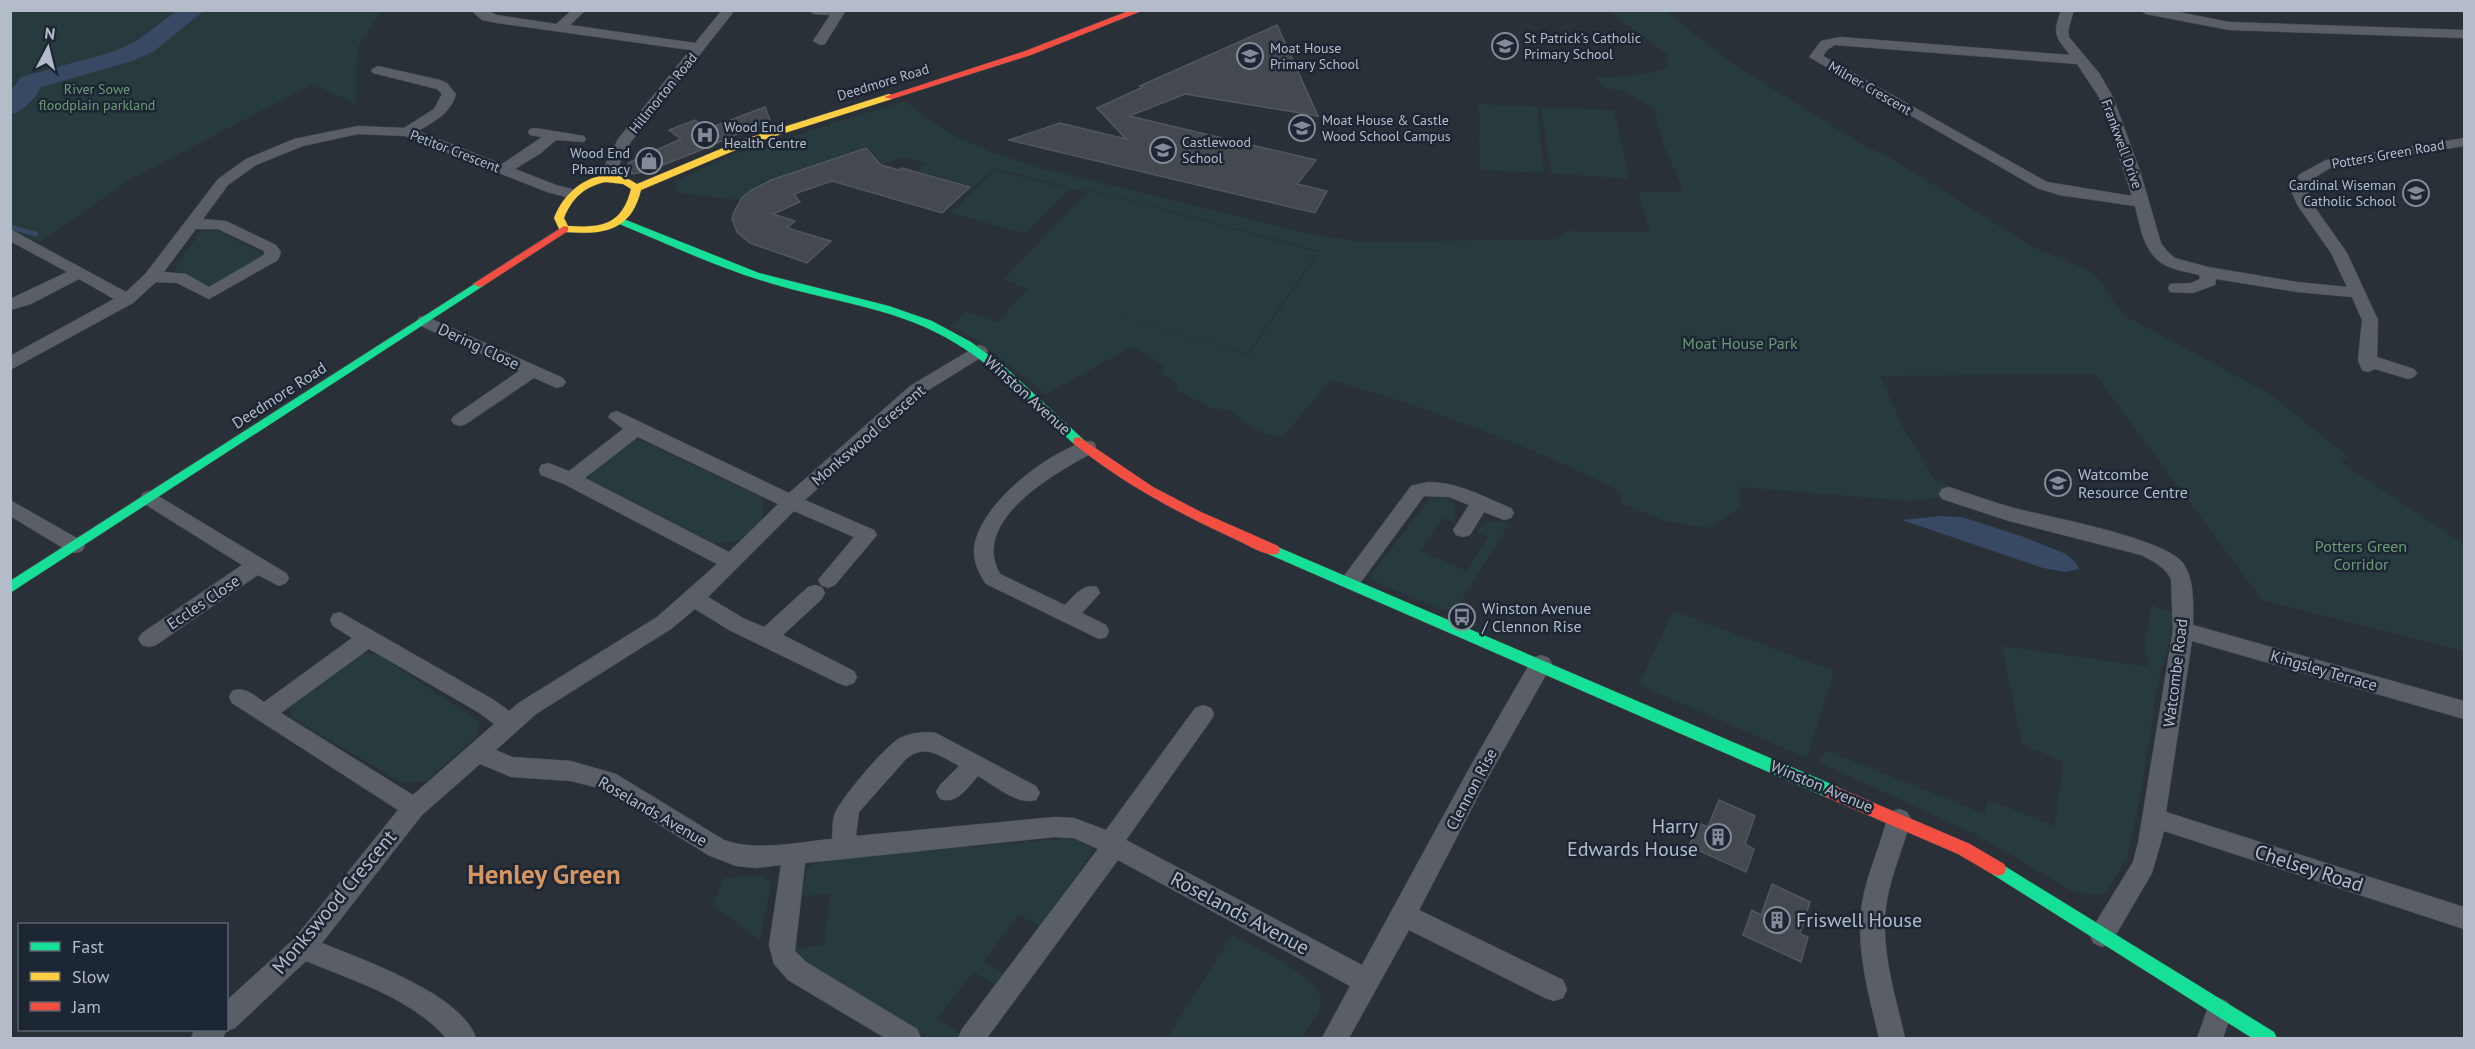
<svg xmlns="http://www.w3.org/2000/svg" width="2475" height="1049" viewBox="0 0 2475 1049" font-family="'PT Sans',sans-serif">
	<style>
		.green { fill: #273a3e }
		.water { fill: #384963 }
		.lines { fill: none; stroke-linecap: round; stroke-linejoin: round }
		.stream { stroke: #384963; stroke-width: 4.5 }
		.river { fill: #384963; fill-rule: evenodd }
		.building { fill: #444950; stroke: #52575f; stroke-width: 1.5 }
		.street-casing { stroke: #484c53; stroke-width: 1 }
		.fast-casing { stroke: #484c53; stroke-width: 1 }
		.slow-casing { stroke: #484c53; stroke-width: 1 }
		.jam-casing { stroke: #484c53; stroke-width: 1 }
		.street { fill: #5a5e66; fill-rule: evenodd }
		.fast { fill: #16e098; fill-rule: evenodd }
		.slow { fill: #ffcf43; fill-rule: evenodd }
		.jam { fill: #f24e42; fill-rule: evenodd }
		.labels { text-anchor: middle; stroke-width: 5; stroke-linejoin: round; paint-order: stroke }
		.far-poi-label { font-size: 14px; fill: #b4bcc9; stroke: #1d2633; text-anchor: start }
		.far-street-label { font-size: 14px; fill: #b4bcc9; stroke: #1d2633 }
		.far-park-label { font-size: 14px; fill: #6b9a76; stroke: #1d2633 }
		.park-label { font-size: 16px; fill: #6b9a76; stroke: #1d2633 }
		.street-label { font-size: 16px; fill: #b4bcc9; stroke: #1d2633 }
		.poi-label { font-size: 16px; fill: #b4bcc9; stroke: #1d2633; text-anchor: start }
		.near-poi-label { font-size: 20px; fill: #b4bcc9; stroke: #1d2633; text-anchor: end }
		.near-street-label { font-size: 20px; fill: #b4bcc9; stroke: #1d2633 }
		.near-district-label { font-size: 27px; font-weight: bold; fill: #d59563; stroke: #1d2633 }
	</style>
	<rect width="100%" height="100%" fill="#2a3038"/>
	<!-- green -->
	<g class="green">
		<polygon points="10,11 14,10 381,11 357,49 356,104 313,84 129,180 40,242 11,230"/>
		<path d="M1609 11H1666L1727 60 1863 145 1891 158 2031 246 2087 270 2098 278 2122 314 2268 393 2349 457 2341 459 2345 465 2464 544V651L2262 600 2095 374 1880 376 1904 429 1935 480 1947 485 1939 498 1909 501 1740 487 1741 507 1708 528 1665 521 1622 504 1620 491C1526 445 1432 408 1331 380L1281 438 1254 429 1229 410 1210 408 1177 390V384L1162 373 1163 365 1137 348 1128 349 1046 394 980 342 952 326 965 312 998 322 1028 288 1003 280 1089 190 1318 252 1247 354 1045 293 1248 355 1320 251 1088 189 1085 192 995 168 974 187 917 171 926 163 905 157 883 164 867 147 764 181 739 200 681 193 675 190V185L683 178 728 156 905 101 930 121 959 138 994 153 1040 168 1304 233 1360 242 1558 239 1566 231 1650 232 1638 191 1684 192 1664 146 1655 110 1626 92 1603 87 1596 77H1620L1651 73 1666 68 1668 55Z"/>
		<polygon points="1479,104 1537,107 1544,173 1480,170"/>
		<polygon points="1541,107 1614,110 1629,179 1551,173"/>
		<polygon points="995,170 1069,189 1025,233 950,213"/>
		<polygon points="207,228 215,229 264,254 262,260 219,284 205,285 174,270 201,231"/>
		<polygon points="632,440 643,441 762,498 764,513 761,520 749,532 738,541 713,543 589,481 588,474"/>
		<path d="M1433 495 1443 496 1454 504 1455 523 1442 518 1420 551 1467 571 1488 537 1476 532C1488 519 1494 520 1509 524L1458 606 1442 610 1373 581 1370 576Z"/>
		<polygon points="2152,605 2173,613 2176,620 2158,682 2140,798 2127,858 2105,894 2098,895 2072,891 1975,834 1818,762 1825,750 1985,814 1988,800 2055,826 2063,762 2022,744 2002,646 2150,667 2144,648"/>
		<polygon points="1673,611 1834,671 1807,758 1639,685"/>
		<polygon points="364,653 379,655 478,721 478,731 475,737 427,781 402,783 291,717 291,708 297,700 356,655"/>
		<polygon points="1068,838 1084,840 1092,853 1041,927 1018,915 984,961 1007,975 998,986 973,972 937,1018 963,1035 958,1038 928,1038 797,959 794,948 824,946 830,894 801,896 807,869 823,860"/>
		<polygon points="760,875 771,883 760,940 713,905 724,878"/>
		<path d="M1232 935C1252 946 1322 978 1321 1001 1321 1012 1308 1028 1302 1038H1167Z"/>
	</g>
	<!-- water -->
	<polygon class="water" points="1940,516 1962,517 2024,537 2066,554 2076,563 2079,569 2065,572 2043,568 1902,520"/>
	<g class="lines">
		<!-- stream -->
		<polyline class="stream" points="10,227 36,234"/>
		<!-- river -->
		<path class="river" d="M178 10H205L153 52 130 62 41 87C35 99 24 111 10 115V92L21 77 112 52 135 42Z"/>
	</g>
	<!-- building -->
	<g class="building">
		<polygon points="1277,25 1318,116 1185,94 1129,116 1316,160 1297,184 1327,191 1315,213 1009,140 1060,123 1126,139 1097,108 1143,87 1140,86"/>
		<polygon points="765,107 770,120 696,152 645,172 632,174 628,163 681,139 669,130 695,120 707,129"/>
		<polygon points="866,148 881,165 899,170 902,168 970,187 942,213 832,181 794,194 800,202 773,214 795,221 787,228 831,241 807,263 750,243 737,232 732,219 734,212 742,198 750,191 771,180"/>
		<polygon points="1719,800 1755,816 1745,844 1754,849 1746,872 1689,846 1699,823 1708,827"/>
		<polygon points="1772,884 1810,902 1800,934 1808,937 1801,962 1743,935 1752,910 1761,915"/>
	</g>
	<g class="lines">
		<defs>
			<g id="street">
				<polygon points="471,10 486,10 497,15 556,24 572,10 586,10 570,25 695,43 722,10 735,10 630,143 612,179 605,183 598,179 618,139 690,50 497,23 482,20"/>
				<polygon points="808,10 846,10 825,44 820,45 813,41 830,15 814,14"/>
				<path d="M2061 10H2074L2068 31 2069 37 2099 73 2113 97 2140 171 2161 243 2167 251 2175 258 2208 267 2297 282 2347 287 2331 253 2298 206 2292 193V186L2300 174 2326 160 2464 138V146L2330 168 2311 180 2308 186V193L2314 206 2347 253 2378 320 2377 357 2414 369 2417 373 2414 377 2408 379 2375 369 2368 372 2362 370 2358 360 2362 320 2352 297 2297 292 2216 279 2215 285 2193 293 2170 292 2168 288 2170 284 2191 283 2200 279 2199 275C2188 272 2173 270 2163 264 2143 252 2140 225 2135 206L2059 195 2037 188 1809 57 1821 41 1840 37 2070 55C2054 35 2053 34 2061 10ZM1835 45 2077 64 2099 97 2132 196 2047 182 1823 56 1827 50Z"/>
				<polygon points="2140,10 2169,10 2229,22 2464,30 2464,38 2229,30 2146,14"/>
				<path d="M378 66 440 80 447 83 456 94C451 113 434 122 418 131L502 164 542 137 530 135 528 132 530 129 535 128 584 136 586 139 584 142 556 140 541 153 515 169 556 185 575 190 578 193 570 198 547 192 405 136 358 134 303 146 256 165 228 185 203 219 226 221 276 245 281 252 278 260 209 299 177 283 156 282 133 303 10 370V356L114 299 79 279 31 304 10 310V299L67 272 10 241V229L126 292 146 273 218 179 246 159 294 139 358 126 404 128 434 109 442 94 437 89 373 73 371 70ZM196 229H218L264 251V255L209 287 186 274 164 272Z"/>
				<polygon points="425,316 563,378 566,382 563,386 557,388 534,378 466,424 460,426 454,424 451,420 454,416 519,371 419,325 417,321 419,317"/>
				<path d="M979 345 985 347 988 351 985 355 922 394 805 500 874 530 877 535 835 585 828 588 821 585 818 580 854 537 794 511 708 597 743 618 764 627 808 587 815 585 822 587 825 593 822 599 783 635 854 671 857 677 854 683 846 686 838 683 729 630 695 609 671 629 536 714 496 750 512 757 571 761 616 774 724 840C757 852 797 842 832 839 833 831 832 823 834 816 838 801 886 745 900 738 910 733 925 731 936 733L1036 786 1040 793 1036 800C1018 806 994 785 978 776 967 788 957 805 940 799L936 792 940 785 959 766C941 756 924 743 906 759L859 812 856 836 1055 817 1074 818 1106 830 1195 708 1203 705 1211 708 1214 714 1211 720 1126 840 1362 965 1470 767 1533 658 1541 655 1549 658 1552 664 1486 781 1419 910 1563 980 1567 989 1563 998 1554 1001 1545 998 1409 930 1349 1038H1322L1350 986 1118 860 987 1038H958L962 1029 1098 849 1074 838 1055 837 805 863 795 951 806 962 917 1029 921 1038H885L788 980 774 964 769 945 781 865 756 868 736 866 708 855 602 789 571 781 511 777 480 764 422 815 322 943C363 960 462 994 476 1038H446C411 998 354 981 306 961L235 1028 226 1031 223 1038H191L194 1030H226V1001L294 939 398 810 232 703 229 697 232 691C245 686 253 695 264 702L352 638 333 626 330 620 333 614 340 612 494 700 509 711 520 702 657 617 717 564 564 484 541 475 539 470 541 465 548 463 569 471 623 429 608 417 611 413 617 411 789 493 910 386ZM638 437 778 504 729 552 585 478ZM369 649 478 712 494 724 413 795 281 713Z"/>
				<path d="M1087 441 1094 442 1096 447 1094 452C1057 472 969 520 1000 574L1065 605C1075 595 1083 583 1097 587L1100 593 1082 613 1106 625 1109 631 1106 637 1099 639 986 584C979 574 974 563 974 550 977 505 1048 452 1087 441Z"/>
				<path d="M1428 482C1458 482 1484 497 1511 508L1514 513 1511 518 1504 520 1484 512 1470 535 1463 537 1456 535 1453 530 1469 505 1449 497 1424 496 1358 586 1351 589 1344 586 1341 581 1344 576 1411 486Z"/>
				<path d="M1949 487C1971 494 1992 502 2014 508 2049 517 2164 538 2183 563 2195 580 2193 605 2193 625L2464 701V719L2192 641 2166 812 2464 907V929L2164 831 2152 873 2111 943 2102 947 2093 943 2090 935 2093 927 2133 862 2138 843 2173 630 2171 579C2165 567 2153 561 2141 555L2009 521 1942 499 1939 494 1942 489Z"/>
				<polygon points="150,491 286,573 289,578 286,583 279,586 258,575 156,645 149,647 142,645 138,639 142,633 242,565 143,503 140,498 143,493"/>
				<polygon points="10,500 82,541 85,546 82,551 75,553 68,551 10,516"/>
				<path d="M1899 809 1907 812 1911 819C1904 846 1892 872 1887 900 1879 946 1895 994 1905 1038H1879C1869 995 1855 947 1862 903 1867 874 1880 847 1887 819L1891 812Z"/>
				<polygon points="2219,998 2228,1002 2232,1011 2223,1038 2197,1038 2210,1002"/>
			</g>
			<g id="fast">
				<path d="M621 218 759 273 889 306 932 321 971 342 1005 367 1085 441 1084 444H1074C1034 406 994 364 945 337 891 307 828 301 770 283 718 268 668 244 617 223L616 221Z"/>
				<polygon points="479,281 483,282 483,286 10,593 10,581"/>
				<polygon points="1273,545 1838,787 1840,792 1838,797 1832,799 1826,797 1268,554 1266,550 1268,546"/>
				<polygon points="1998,862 2274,1032 2277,1038 2252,1038 1992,874 1990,869 1992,864"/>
			</g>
			<path id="slow" d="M889 94 892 95V99L750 144 641 190C631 232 602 235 564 232L560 231 554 218C566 185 605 161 637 184L742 140ZM605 182 623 184 631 189C622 225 602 228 568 226L564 218C572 198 584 187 605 182Z"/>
			<g id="jam">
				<polygon points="1131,10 1144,10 1031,55 892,99 884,97 1025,51"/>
				<polygon points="564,226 568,227 568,231 483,286 479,287 473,284"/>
				<path d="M1079 437 1153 487 1201 512 1278 546 1280 550 1278 554C1266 557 1250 546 1239 541 1180 514 1125 485 1074 444L1073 441 1074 438Z"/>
				<polygon points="1832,785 1970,844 2004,864 2006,869 2004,874 1998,876 1992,874 1958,854 1826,797 1824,792 1826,787"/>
			</g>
		</defs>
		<!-- street casing -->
		<use href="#street" class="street-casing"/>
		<!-- fast casing -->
		<use href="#fast" class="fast-casing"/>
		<!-- slow casing -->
		<use href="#slow" class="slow-casing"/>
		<!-- jam casing -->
		<use href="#jam" class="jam-casing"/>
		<!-- street -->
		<use href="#street" class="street"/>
		<!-- fast -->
		<use href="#fast" class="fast"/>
		<!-- slow -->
		<use href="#slow" class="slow"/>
		<!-- jam -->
		<use href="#jam" class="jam"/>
	</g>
	<!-- icons -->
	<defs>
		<symbol id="school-ring" viewBox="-11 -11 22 22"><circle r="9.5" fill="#1d2633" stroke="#848b96" stroke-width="1.5"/><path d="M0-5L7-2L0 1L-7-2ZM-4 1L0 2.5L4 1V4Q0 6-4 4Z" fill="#848b96"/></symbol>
		<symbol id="hospital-ring" viewBox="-11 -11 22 22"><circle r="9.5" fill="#1d2633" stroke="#848b96" stroke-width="1.5"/><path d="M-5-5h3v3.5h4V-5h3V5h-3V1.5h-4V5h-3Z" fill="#848b96"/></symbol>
		<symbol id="shop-ring" viewBox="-11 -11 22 22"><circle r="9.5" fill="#1d2633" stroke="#848b96" stroke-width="1.5"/><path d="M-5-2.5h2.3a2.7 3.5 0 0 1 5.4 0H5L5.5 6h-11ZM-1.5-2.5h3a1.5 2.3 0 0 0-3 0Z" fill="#848b96"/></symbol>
		<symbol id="bus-ring" viewBox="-11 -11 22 22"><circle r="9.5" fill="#1d2633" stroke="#848b96" stroke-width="1.5"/><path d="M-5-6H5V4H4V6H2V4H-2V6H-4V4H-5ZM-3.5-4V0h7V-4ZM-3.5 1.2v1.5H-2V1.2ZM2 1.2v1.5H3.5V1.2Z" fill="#848b96"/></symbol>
		<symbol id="building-ring" viewBox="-11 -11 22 22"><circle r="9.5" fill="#1d2633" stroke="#848b96" stroke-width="1.5"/><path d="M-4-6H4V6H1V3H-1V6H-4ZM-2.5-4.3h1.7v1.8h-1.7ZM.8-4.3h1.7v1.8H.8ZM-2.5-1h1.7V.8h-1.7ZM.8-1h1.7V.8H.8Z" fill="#848b96"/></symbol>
	</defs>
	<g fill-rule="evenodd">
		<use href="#school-ring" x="1490" y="31" width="30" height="30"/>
		<use href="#school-ring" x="1235" y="41" width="30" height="30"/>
		<use href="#school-ring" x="1287" y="113" width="30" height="30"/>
		<use href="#hospital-ring" x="690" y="120" width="30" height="30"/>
		<use href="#school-ring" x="1148" y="135" width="30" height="30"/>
		<use href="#shop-ring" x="634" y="146" width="30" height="30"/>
		<use href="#school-ring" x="2401" y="178" width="30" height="30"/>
		<use href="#school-ring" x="2043" y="468" width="30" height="30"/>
		<use href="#bus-ring" x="1447" y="602" width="30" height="30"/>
		<use href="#building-ring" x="1703" y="822" width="30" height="30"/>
		<use href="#building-ring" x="1762" y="905" width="30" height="30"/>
	</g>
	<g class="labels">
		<!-- far-poi labels -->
		<g class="far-poi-label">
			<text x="1524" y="43">St Patrick's Catholic<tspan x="1524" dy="16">Primary School</tspan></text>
			<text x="1270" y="53">Moat House<tspan x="1270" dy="16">Primary School</tspan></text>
			<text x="1322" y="125">Moat House &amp; Castle<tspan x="1322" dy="16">Wood School Campus</tspan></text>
			<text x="724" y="132">Wood End<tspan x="724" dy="16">Health Centre</tspan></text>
			<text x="1182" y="147">Castlewood<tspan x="1182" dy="16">School</tspan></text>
			<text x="630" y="158" text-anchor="end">Wood End<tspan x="630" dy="16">Pharmacy</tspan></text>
			<text x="2396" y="190" text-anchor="end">Cardinal Wiseman<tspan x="2396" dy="16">Catholic School</tspan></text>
		</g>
		<!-- far-street labels -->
		<g class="far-street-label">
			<text transform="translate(883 82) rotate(-17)" y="5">Deedmore Road</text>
			<text transform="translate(1870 88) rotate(30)" y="5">Milner Crescent</text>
			<text transform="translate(663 93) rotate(-51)" y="5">Hillmorton Road</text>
			<text transform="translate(2122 144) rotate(70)" y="5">Frankwell Drive</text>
			<text transform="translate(455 151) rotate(21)" y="5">Petitor Crescent</text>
			<text transform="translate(2388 154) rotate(-10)" y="5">Potters Green Road</text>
		</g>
		<!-- far-park labels -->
		<g class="far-park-label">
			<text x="97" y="94">River Sowe<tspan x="97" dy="16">floodplain parkland</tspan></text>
		</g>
		<!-- park labels -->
		<g class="park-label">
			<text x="1740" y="349">Moat House Park</text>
			<text x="2361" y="552">Potters Green<tspan x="2361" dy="18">Corridor</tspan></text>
		</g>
		<!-- street labels -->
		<g class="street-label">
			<text transform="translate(479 346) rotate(25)" y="6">Dering Close</text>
			<text transform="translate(279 395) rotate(-33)" y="6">Deedmore Road</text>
			<text transform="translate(1028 395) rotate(42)" y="6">Winston Avenue</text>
			<text transform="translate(868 435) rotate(-41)" y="6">Monkswood Crescent</text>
			<text transform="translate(203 602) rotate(-34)" y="6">Eccles Close</text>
			<text transform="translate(2324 670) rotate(16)" y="6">Kingsley Terrace</text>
			<text transform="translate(2175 673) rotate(-83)" y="6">Watcombe Road</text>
			<text transform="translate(1822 786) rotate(23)" y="6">Winston Avenue</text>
			<text transform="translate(1471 789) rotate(-62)" y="6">Clennon Rise</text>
			<text transform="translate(653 811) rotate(30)" y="6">Roselands Avenue</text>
		</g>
		<!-- poi labels -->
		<g class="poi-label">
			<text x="2078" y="480">Watcombe<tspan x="2078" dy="18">Resource Centre</tspan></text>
			<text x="1482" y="614">Winston Avenue<tspan x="1482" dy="18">/ Clennon Rise</tspan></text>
		</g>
		<!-- near-poi labels -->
		<g class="near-poi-label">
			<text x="1698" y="833">Harry<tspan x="1698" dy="23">Edwards House</tspan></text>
			<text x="1796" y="927" text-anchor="start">Friswell House</text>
		</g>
		<!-- near-street labels -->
		<g class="near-street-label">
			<text transform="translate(2309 868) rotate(18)" y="7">Chelsey Road</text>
			<text transform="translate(334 902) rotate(-50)" y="7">Monkswood Crescent</text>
			<text transform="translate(1240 913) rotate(28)" y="7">Roselands Avenue</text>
		</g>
		<!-- near-district labels -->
		<g class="near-district-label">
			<text x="544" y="884">Henley Green</text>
		</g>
	</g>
	<!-- border -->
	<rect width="2475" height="1049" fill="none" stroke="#b4bcc9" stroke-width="24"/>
	<!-- legend -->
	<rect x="18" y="923" width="210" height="108" fill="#1d2633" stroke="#59626f" stroke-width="1.5"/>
	<rect x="30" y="942" width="30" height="9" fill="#16e098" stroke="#59626f" stroke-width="1.5"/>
	<text x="72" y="953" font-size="18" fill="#b4bcc9">Fast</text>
	<rect x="30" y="972" width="30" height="9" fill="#ffcf43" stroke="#59626f" stroke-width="1.5"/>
	<text x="72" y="983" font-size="18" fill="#b4bcc9">Slow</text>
	<rect x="30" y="1002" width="30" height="9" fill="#f24e42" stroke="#59626f" stroke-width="1.5"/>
	<text x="72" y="1013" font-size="18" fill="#b4bcc9">Jam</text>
	<!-- north arrow -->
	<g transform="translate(48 48) rotate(7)" stroke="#1d2633" stroke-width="4.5" paint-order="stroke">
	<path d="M0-4.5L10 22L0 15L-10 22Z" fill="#b4bcc9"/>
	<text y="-9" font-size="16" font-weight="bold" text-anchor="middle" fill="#b4bcc9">N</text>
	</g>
</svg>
